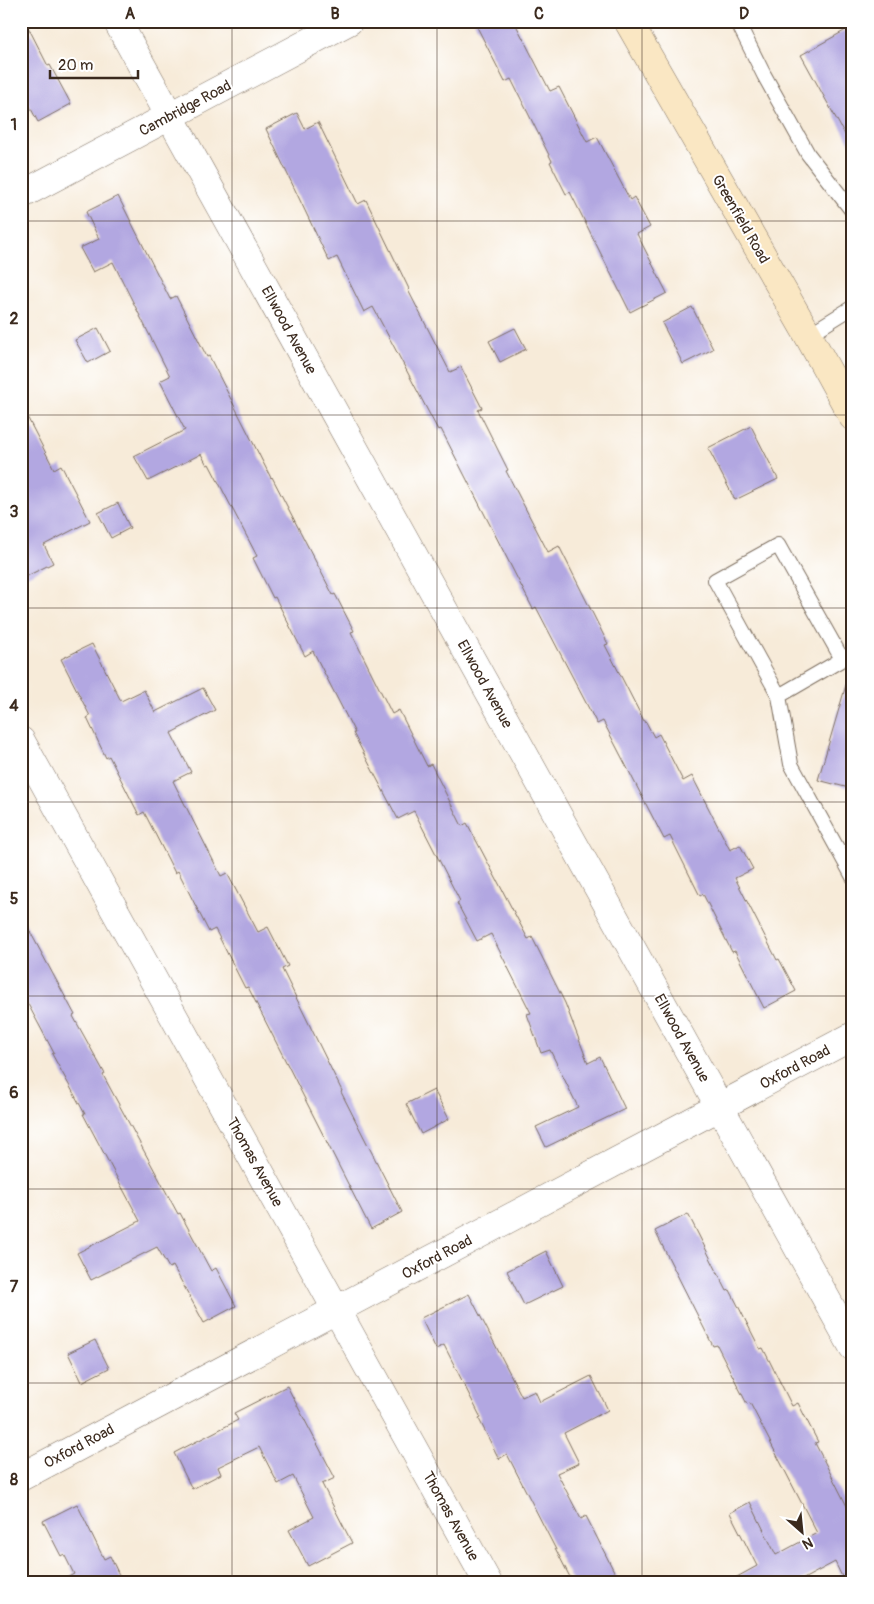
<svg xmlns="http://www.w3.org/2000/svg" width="874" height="1604" viewBox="0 0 874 1604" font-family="Pangolin,sans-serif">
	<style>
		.building { fill: #b2a7e1 }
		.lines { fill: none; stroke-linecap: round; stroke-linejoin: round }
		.service-casing { stroke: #7d6e5f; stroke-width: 16 }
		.minor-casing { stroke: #7d6e5f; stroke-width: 29 }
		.secondary-casing { stroke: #7d6e5f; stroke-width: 29 }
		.service { stroke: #fff; stroke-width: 14 }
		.minor { stroke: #fff; stroke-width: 28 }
		.secondary { stroke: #fae7c3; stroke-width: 28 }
		.grid { fill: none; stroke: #3b2a1e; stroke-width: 1; stroke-opacity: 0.55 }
		.labels { text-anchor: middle; stroke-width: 4; stroke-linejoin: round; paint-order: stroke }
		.street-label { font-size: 15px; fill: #3b2a1e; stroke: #fff }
		.neatline { fill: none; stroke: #3b2a1e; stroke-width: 2 }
		.grid-label { font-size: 16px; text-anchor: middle; font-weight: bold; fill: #3b2a1e }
	</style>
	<rect width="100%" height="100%" fill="#fff"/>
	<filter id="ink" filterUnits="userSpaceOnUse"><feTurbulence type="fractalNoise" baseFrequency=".02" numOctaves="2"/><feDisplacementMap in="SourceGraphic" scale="10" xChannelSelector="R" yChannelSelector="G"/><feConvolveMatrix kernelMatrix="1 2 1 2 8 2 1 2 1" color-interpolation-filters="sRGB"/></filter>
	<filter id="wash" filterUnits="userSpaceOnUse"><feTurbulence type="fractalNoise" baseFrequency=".0096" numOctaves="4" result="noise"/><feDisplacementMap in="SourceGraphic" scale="20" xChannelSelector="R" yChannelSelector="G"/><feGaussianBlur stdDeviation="1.12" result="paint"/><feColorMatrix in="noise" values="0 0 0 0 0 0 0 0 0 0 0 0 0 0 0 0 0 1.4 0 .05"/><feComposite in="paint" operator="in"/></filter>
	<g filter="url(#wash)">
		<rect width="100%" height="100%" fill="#f7ebd9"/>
		<g id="blocks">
			<!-- building -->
			<g class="building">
				<polygon points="21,21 25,21 48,66 50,65 71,104 38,122 21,90"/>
				<polygon points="474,21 514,21 550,91 559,87 587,142 597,137 630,200 634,197 650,227 637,234 667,293 630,312 570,192 566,194 550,162 552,161 511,79 505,82"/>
				<polygon points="853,26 853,149 801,55"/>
				<polygon points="297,113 305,129 318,122 358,204 366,200 409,289 408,290 450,372 461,367 482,408 478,410 508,470 506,471 548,552 559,546 608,644 605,645 645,723 646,722 654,737 659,734 683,781 692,776 730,850 740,845 753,869 735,878 777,960 779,959 796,991 764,1008 735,951 732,952 703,894 700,896 670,836 664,839 603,721 597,724 536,607 533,609 441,429 438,430 373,307 364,312 337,257 329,261 266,129"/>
				<polygon points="118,196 170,299 176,296 207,357 209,356 271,478 272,477 333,595 335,594 354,631 351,632 392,714 399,710 427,766 431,764 462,826 467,823 528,939 532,937 565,1003 588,1063 600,1057 625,1109 546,1147 536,1127 578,1107 550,1050 541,1053 527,1014 531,1013 491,934 477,941 457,903 460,901 414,811 398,819 353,733 355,733 313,651 305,656 275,597 273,598 253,558 257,556 209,464 207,465 201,454 148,481 134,456 185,430 160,381 170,376 113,262 93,272 80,248 99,239 86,212"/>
				<polygon points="692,307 713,349 683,364 662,323"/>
				<polygon points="98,328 110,351 88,363 75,340"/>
				<polygon points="515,328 526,349 500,362 489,341"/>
				<polygon points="21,405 54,469 61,465 90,521 44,545 53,563 21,579"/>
				<polygon points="751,426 778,479 735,500 708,448"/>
				<polygon points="118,503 130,528 111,538 98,513"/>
				<polygon points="92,644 121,701 144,690 155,712 203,688 215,710 171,733 191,772 173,781 221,876 227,873 258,932 268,927 288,966 282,969 342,1091 341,1092 402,1212 371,1229 248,987 245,988 215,929 209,932 178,871 175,873 144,812 139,815 109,756 106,758 87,718 90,716 61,659"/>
				<polygon points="846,685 853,685 853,789 818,780"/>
				<polygon points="21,915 75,1015 73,1016 105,1074 103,1075 178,1214 180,1213 211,1271 216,1268 236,1306 204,1323 173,1266 169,1268 157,1247 91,1280 77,1253 140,1221 83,1114 85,1114 52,1054 54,1053 21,991"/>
				<polygon points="434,1090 449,1119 421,1134 406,1104"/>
				<polygon points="688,1214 727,1291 730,1290 760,1349 763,1348 792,1406 798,1403 818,1442 815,1443 853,1518 853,1583 845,1583 835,1562 796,1583 726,1583 757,1566 730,1513 750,1502 776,1555 817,1533 750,1403 747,1404 717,1345 713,1346 655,1231"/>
				<polygon points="546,1251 563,1286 524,1305 507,1271"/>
				<polygon points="469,1294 522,1397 535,1391 540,1402 591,1376 608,1410 564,1433 579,1463 557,1473 581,1519 586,1516 620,1583 573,1583 507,1454 499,1459 479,1419 481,1418 444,1345 436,1349 421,1318"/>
				<polygon points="95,1340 109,1368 82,1382 68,1353"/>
				<polygon points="287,1386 335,1478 322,1484 352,1543 308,1566 289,1530 314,1517 293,1476 278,1484 259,1447 218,1467 221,1474 192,1489 174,1453 238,1420 234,1413"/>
				<polygon points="77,1504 104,1559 110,1556 123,1583 57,1583 74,1574 64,1554 61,1556 43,1521"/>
			</g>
		</g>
	</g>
	<g filter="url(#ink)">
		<use href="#blocks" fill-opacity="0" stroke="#7d6e5f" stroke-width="1"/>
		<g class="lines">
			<defs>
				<g id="service">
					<polyline points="737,21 764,75 808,154 853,212"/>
					<polyline points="808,335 853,307"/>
					<polyline points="853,653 779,696 791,764 853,877"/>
					<polyline points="779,696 715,580 778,545 842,659"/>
				</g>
				<g id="minor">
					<polyline points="117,21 853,1347"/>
					<polyline points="21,195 349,21"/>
					<polyline points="21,741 488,1583"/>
					<polyline points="21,1477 853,1036"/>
				</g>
				<polyline id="secondary" points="628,21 808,335 853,417"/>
			</defs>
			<!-- service casing -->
			<use href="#service" class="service-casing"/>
			<!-- minor casing -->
			<use href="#minor" class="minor-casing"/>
			<!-- secondary casing -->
			<use href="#secondary" class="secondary-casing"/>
			<!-- service -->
			<use href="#service" class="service"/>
			<!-- minor -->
			<use href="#minor" class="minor"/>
			<!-- secondary -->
			<use href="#secondary" class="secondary"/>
		</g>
	</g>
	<!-- grid -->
	<path class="grid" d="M232 21V1583M437 21V1583M642 21V1583M21 221H853M21 415H853M21 608H853M21 802H853M21 996H853M21 1189H853M21 1383H853"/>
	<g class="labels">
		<!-- street labels -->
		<g class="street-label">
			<text transform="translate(185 108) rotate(-28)" y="5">Cambridge Road</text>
			<text transform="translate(741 219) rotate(60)" y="5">Greenfield Road</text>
			<text transform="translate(289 330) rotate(61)" y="5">Ellwood Avenue</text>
			<text transform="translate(485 684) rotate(61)" y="5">Ellwood Avenue</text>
			<text transform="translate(682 1038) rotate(61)" y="5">Ellwood Avenue</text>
			<text transform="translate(795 1067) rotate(-28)" y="5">Oxford Road</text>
			<text transform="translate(255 1162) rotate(61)" y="5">Thomas Avenue</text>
			<text transform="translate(437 1257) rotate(-28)" y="5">Oxford Road</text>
			<text transform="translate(79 1446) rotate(-28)" y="5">Oxford Road</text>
			<text transform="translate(451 1516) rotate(61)" y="5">Thomas Avenue</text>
		</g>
	</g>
	<!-- margin -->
	<rect width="874" height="1604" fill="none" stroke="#fff" stroke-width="55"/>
	<!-- north arrow -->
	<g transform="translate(802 1532) rotate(153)" stroke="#ffffff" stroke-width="4" paint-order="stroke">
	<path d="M0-4L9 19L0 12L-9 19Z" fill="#3b2a1e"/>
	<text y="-8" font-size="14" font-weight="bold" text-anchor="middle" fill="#3b2a1e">N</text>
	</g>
	<!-- scale -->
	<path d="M50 70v8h88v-8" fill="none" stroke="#3b2a1e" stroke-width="2.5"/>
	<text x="58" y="70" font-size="15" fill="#3b2a1e" stroke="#ffffff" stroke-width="4" paint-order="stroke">20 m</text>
	<rect x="28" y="28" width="818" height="1548" class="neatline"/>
	<g class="grid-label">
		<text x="130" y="19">A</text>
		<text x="335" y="19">B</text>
		<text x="539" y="19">C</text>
		<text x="744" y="19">D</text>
		<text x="14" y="130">1</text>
		<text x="14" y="324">2</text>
		<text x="14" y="517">3</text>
		<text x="14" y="711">4</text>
		<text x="14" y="904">5</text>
		<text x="14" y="1098">6</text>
		<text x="14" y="1292">7</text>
		<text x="14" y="1485">8</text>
	</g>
</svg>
